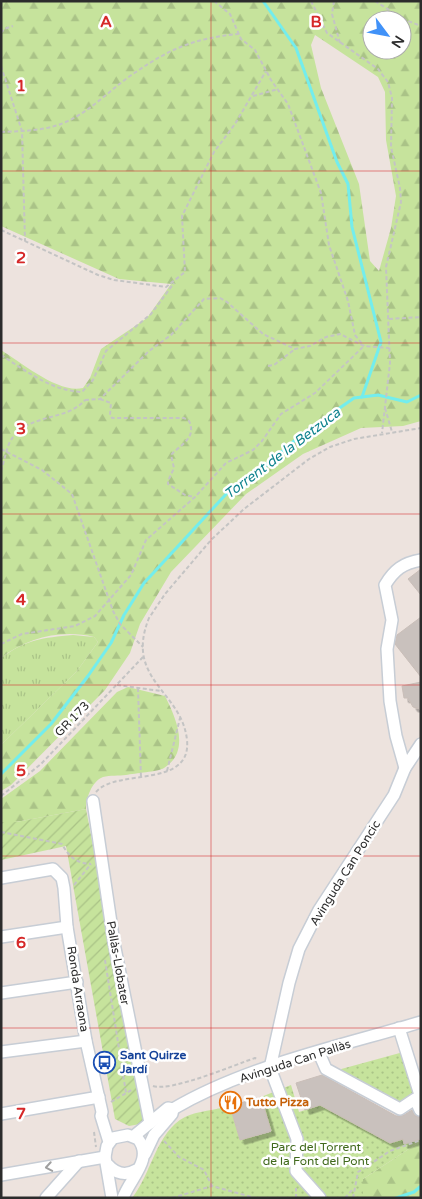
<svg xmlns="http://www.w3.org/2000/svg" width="422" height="1199" viewBox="0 0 422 1199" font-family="'Varela Round',sans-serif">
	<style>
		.grass { fill: url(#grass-tufts) }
		.forest { fill: url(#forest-firs); fill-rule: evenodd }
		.park { fill: url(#park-dots) }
		.garden { fill: url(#garden-furrows) }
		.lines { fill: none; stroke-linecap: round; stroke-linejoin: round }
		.stream { stroke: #73eded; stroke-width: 3 }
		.building { fill: #c9c1bd; stroke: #c9beb8; filter: url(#shadow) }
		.minor-casing { stroke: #c7cdd5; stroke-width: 14 }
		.path { stroke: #c4c4c4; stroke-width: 2; stroke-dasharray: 4 2.5; stroke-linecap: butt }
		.minor { stroke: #fff; stroke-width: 11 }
		.oneway { stroke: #a0a0a0 }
		.grid { fill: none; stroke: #d62828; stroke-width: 1; stroke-opacity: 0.55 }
		.labels { text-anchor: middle; stroke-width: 5; stroke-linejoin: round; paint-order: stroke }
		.street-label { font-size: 12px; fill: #2c2c2c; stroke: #fff }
		.transit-label { font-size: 12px; font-weight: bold; fill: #164399; stroke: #fff; text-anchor: start }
		.food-label { font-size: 12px; font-weight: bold; fill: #c56008; stroke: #fff; text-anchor: start }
		.park-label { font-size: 12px; fill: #40691c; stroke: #fff }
		.water-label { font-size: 14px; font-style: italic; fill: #0f838e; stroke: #fff }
		.grid-label { font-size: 16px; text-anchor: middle; font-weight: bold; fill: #d62828; stroke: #fff; stroke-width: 5; stroke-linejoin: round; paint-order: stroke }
	</style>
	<defs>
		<pattern id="grass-tufts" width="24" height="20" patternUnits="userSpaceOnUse" patternTransform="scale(1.25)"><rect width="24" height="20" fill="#c6e39c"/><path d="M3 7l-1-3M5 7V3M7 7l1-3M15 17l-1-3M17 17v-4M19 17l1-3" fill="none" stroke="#aac387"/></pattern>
		<pattern id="forest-firs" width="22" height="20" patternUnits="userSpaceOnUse" patternTransform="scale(1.25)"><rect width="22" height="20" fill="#c6e39c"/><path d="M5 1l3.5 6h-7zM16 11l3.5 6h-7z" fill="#aac387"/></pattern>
		<pattern id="park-dots" width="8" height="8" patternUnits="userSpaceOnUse" patternTransform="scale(1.25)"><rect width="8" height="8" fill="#c6e39c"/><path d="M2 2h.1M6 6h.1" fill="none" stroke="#aac387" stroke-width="1.8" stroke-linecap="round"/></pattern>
		<pattern id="garden-furrows" width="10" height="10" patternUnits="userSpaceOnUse" patternTransform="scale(1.25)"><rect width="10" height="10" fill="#c6e39c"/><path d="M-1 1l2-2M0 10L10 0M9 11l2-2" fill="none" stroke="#aac387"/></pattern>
		<filter id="shadow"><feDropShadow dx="4.5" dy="4.5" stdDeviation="0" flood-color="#0004"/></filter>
	</defs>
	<rect width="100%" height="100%" fill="#ede3de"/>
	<!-- grass -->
	<path class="grass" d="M73 635 94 637 98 642 77 671 1 745V658C27 639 42 638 73 635Z"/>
	<!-- forest -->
	<g class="forest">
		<path d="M1 1H421V421L403 426 361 428 303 454 246 494 171 572 140 624 130 653 105 690 11 785 1 791V745L77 671 98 642 94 637C61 629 27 638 1 658V350C22 363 59 394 83 388L90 378 101 349 147 318 171 284 119 279 1 226ZM372 20H402V50H372ZM315 35 378 77 385 92 386 140 396 196 391 228 379 271 370 261 359 184 321 88 311 45Z"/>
		<path d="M128 687 165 696C176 718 191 751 164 768 158 772 135 773 126 775 119 776 110 775 103 777 92 781 86 798 86 809L16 822H1V799L40 771 117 692Z"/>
		<polygon points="421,1141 421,1198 363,1198 363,1179"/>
	</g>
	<!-- park -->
	<g class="park">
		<polygon points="407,1051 418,1096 400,1107 334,1071"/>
		<path d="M291 1085 299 1112 320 1105 390 1143 403 1139 405 1144 421 1139V1141L363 1179V1198H132C152 1173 156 1132 185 1117 197 1111 216 1110 230 1106L240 1140 271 1132 261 1097Z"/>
	</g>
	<!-- garden -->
	<polygon class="garden" points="86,809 145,1117 140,1124 129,1126 115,1119 66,846 1,860 1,822 16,822"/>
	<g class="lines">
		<!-- stream -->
		<g class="stream">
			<polyline points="263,1 296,48 337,162 348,184 352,227 381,342 362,397"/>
			<polyline points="1,774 51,724 88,676 111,643 124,615 144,583 229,491 264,467 301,435 354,398 378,395 407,402 421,395"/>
			<polyline points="396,1198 414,1192 421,1186"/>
		</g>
	</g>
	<!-- building -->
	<g class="building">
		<polygon points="421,569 421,595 408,579"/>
		<polygon points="421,617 421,677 395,644 397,635"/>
		<polygon points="421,682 421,709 413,707 408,698 404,698 402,686"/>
		<polygon points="322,1075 396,1116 404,1115 412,1110 415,1116 420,1117 421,1139 404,1144 403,1139 390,1143 320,1105 305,1110 296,1083"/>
		<polygon points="261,1097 271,1131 240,1140 230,1106"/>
	</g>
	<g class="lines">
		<defs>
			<g id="minor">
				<path d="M405 768 396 736 390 701 387 649 392 620 385 585C394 570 403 563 421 560"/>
				<polyline points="93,801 114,943 150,1123"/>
				<polyline points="1,878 53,869 62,878 64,888 67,927 86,1041 102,1112 101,1116 109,1142"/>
				<polyline points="1,937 67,927"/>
				<polyline points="1,993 77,982"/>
				<polyline points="399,1028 421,1098"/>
				<polyline points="1,1052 86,1041"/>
				<polyline points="319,1053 326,1069 400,1109 415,1099 420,1110"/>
				<polyline points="1,1114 99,1097"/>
				<path d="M134 1136 168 1108 173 1109C246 1066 340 1046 421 1022"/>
				<polyline points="145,1154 154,1135 172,1114 173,1109"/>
				<path d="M108 1165C116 1174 126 1176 136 1170"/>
				<polyline points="1,1175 105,1157"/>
				<polyline points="46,1198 79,1161"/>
				<path d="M112 1198 105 1157 107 1146 113 1138 128 1135 138 1139C154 1159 130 1178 123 1198"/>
				<polyline points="320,1198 296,1171 297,1139 270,1068 289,983 299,949 319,910 394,795 405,768 421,744"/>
			</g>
		</defs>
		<!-- minor casing -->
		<use href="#minor" class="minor-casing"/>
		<!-- path -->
		<g class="path">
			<polyline points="214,1 230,14 241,39 255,50 271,80 288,104 321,193 329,245 348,301 355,335 364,346"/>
			<polyline points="311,1 327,33 378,69 388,82 392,98 391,147 400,188 401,202 386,267 390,363 382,433"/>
			<polyline points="334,1 332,14 340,43"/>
			<polyline points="375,1 403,19 421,26"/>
			<polyline points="1,33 4,29 13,26"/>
			<polyline points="1,66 22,131 25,241"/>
			<polyline points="253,96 278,89"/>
			<path d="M1 132C22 131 42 131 61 124 90 113 111 88 136 72 171 48 196 38 238 34"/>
			<polyline points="1,230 98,275 114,280 166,287 185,272 182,216 214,152 235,124 266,71"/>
			<polyline points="389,319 421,317"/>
			<path d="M1 355C26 371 52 391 82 392L93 380 106 351 151 314 174 283"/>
			<polyline points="268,366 274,365 295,349"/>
			<path d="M100 399 111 403 110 415 112 418H184L189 421C197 438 181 444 171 455L174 468 168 481V484L185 495 195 497"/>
			<polyline points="85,400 100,399 149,351 171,335 204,299 220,298 227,302 263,334 295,349 310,346 326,337 340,334 364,346 389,348"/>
			<polyline points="385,408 392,432"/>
			<polyline points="1,449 42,470 72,494 113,611 120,624 143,647"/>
			<path d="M1 471C5 460 6 446 13 437 32 413 67 421 85 400"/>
			<polyline points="1,644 22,634 75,626 95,616 131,575 146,540 195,497 226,463 253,450 262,441 281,414 315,393 364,346"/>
			<polyline points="117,685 161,691"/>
			<polyline points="138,688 141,778"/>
			<polyline points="167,771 180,718"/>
			<path d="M96 792C116 768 192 789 187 740 182 691 124 680 149 618L165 594 211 540 244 509 309 459 330 447 354 439 421 428"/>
			<polyline points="1,796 41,764 144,656"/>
			<path d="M1 832 62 844C69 857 76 863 91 864"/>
			<polyline points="74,885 91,864"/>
			<polyline points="105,960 126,1093"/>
			<path d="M153 1086C171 1092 234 1065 255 1058L257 1059"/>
			<polyline points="111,1102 133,1089"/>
			<polyline points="94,1132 96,1147"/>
			<polyline points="164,1141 179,1157 204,1170 212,1186"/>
			<polyline points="172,1198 212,1186 255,1198"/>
			<polyline points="296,1198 296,1188"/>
			<polyline points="345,1198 353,1189"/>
			<polyline points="353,1198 358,1172 390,1151 421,1140"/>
		</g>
		<!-- minor -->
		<use href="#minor" class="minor"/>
	</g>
	<!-- one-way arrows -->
	<defs><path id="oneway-chevron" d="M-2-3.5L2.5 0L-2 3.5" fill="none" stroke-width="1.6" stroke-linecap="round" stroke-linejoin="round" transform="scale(1.25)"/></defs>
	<use class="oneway" href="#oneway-chevron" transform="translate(49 1167) rotate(170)"/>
	<!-- grid -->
	<path class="grid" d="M211 1V1198M1 171H421M1 343H421M1 514H421M1 685H421M1 856H421M1 1028H421"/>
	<!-- icons -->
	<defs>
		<symbol id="bus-ring" viewBox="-11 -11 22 22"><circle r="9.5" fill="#fff" stroke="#1a4fb4" stroke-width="1.5"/><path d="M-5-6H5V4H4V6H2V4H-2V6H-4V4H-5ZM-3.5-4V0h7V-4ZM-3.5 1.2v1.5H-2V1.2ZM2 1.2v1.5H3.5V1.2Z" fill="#1a4fb4"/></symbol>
		<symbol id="restaurant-ring" viewBox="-11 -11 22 22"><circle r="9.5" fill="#fff" stroke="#e8710a" stroke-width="1.5"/><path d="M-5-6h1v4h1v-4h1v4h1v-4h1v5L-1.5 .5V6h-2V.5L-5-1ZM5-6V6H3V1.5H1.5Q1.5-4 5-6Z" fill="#e8710a"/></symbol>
	</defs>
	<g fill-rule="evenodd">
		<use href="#bus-ring" x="92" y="1050" width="25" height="25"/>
		<use href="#restaurant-ring" x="218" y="1090" width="25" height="25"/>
	</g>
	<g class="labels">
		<!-- street labels -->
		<g class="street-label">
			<text transform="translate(72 719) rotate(-46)" y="4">GR 173</text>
			<text transform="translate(345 873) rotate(-58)" y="4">Avinguda Can Poncic</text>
			<text transform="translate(118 963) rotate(80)" y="4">Pallàs-Llobater</text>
			<text transform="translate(78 989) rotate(81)" y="4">Ronda Arraona</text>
			<text transform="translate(295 1061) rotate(-18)" y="4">Avinguda Can Pallàs</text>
		</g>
		<!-- transit labels -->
		<g class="transit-label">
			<text x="120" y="1059">Sant Quirze<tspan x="120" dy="14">Jardí</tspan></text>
		</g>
		<!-- food labels -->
		<g class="food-label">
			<text x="246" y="1106">Tutto Pizza</text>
		</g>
		<!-- park labels -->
		<g class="park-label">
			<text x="316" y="1151">Parc del Torrent<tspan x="316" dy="14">de la Font del Pont</tspan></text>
		</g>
		<!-- water labels -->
		<g class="water-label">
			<text transform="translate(282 453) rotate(-37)" y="5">Torrent de la Betzuca</text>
		</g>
	</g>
	<g class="grid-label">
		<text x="106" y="27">A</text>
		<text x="316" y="27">B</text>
		<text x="21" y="91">1</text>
		<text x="21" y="263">2</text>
		<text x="21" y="434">3</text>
		<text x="21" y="605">4</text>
		<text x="21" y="776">5</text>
		<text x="21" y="948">6</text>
		<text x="21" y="1119">7</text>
	</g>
	<!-- border -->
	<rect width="422" height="1199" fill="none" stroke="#2c2c2c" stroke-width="5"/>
	<!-- north arrow -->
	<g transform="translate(387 35) rotate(122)"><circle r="24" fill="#ffffff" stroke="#ababab"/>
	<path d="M0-4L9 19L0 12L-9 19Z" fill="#4192f8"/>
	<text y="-8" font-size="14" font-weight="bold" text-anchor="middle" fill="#2c2c2c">N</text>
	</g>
</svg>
